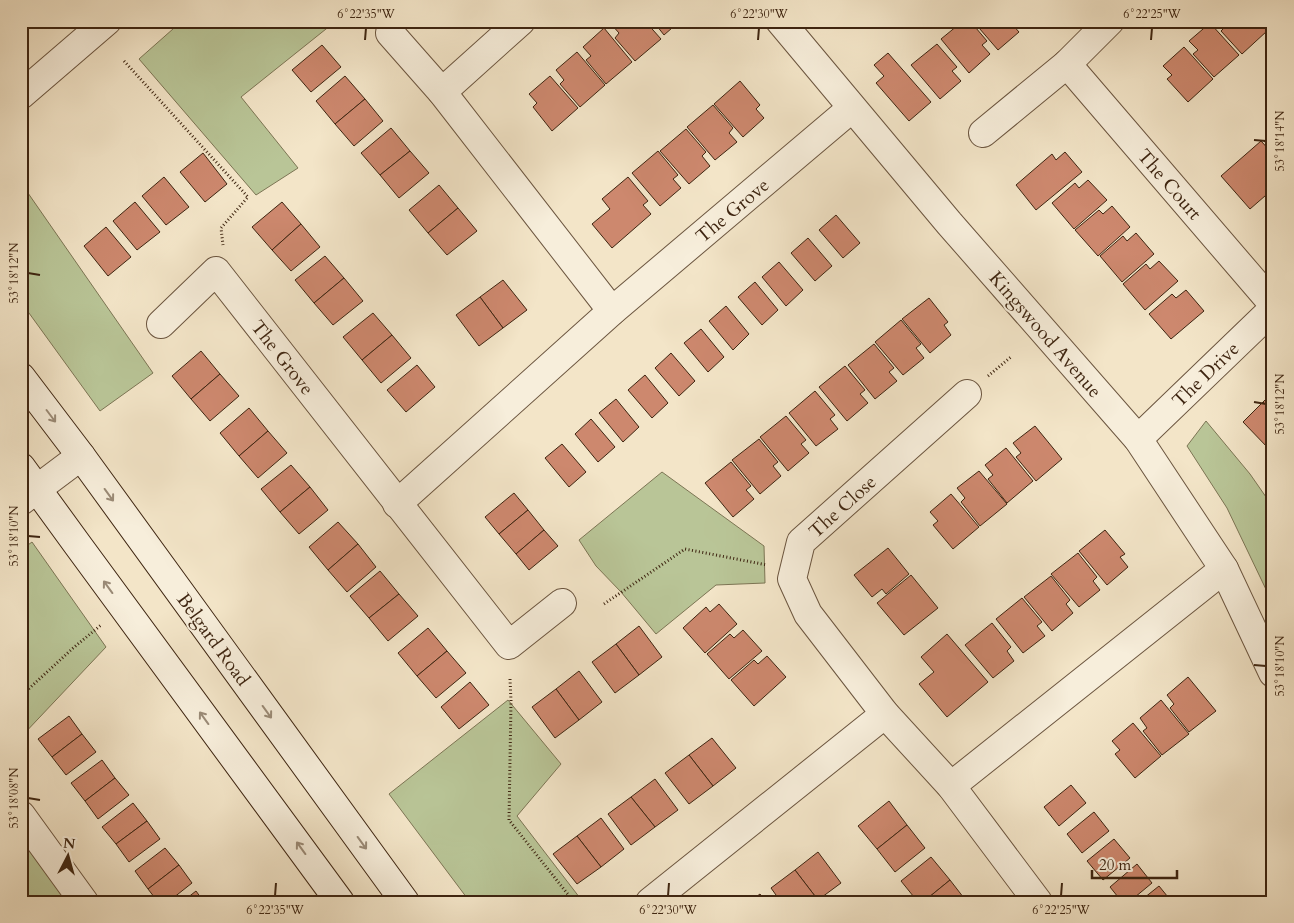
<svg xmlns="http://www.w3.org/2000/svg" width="1294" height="923" viewBox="0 0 1294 923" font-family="Cardo,serif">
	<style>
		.green { fill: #b9c597; stroke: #7c7554 }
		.building { fill: #cd886e; stroke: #3e2511 }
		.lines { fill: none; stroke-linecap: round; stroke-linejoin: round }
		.minor-casing { stroke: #6b553f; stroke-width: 30 }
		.tertiary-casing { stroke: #6b553f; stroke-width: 30 }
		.secondary-casing { stroke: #3e2511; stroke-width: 30 }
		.path { stroke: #3e2511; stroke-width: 3; stroke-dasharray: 1 2.5; stroke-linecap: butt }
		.minor { stroke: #f7eedb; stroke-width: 28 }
		.tertiary { stroke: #f7eedb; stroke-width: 28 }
		.secondary { stroke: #f7eedb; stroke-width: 28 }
		.oneway { stroke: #9a8a76 }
		.ticks { fill: none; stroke: #3e2511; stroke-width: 2 }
		.labels { text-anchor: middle; stroke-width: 4; stroke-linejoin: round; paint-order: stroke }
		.street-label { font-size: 19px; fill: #3e2511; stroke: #f7eedb }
		.neatline { fill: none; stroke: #3e2511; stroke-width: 2 }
		.ticks-label { font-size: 12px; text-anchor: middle; fill: #3e2511 }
	</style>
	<rect width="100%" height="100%" fill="#f3e5c8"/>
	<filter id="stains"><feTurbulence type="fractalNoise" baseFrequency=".004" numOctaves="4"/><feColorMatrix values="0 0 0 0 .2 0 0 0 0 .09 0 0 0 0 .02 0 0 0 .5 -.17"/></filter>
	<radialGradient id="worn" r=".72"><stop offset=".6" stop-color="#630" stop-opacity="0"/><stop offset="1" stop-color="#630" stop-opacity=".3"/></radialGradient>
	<!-- green -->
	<g class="green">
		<polygon points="182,21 336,21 241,97 298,168 256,195 139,59"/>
		<polygon points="21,183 153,373 100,411 21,302"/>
		<polygon points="1206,421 1250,474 1273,507 1273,604 1227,508 1187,446"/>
		<polygon points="662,472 764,546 765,583 716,585 656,634 621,592 596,566 579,540"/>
		<polygon points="32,542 106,647 21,737 21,550"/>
		<polygon points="508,700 561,764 517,816 583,902 470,902 389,794"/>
		<polygon points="21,802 84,902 21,902"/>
	</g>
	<!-- building -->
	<g class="building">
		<polygon points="614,21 645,21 661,39 635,61 615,38 619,33 611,24"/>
		<polygon points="653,21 680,21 664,35"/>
		<polygon points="963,21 970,21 987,41 982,45 990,54 969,73 941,39"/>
		<polygon points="973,21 1012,21 1011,23 1019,32 998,50"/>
		<polygon points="1220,21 1258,21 1267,31 1242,54 1221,31 1225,27"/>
		<polygon points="1210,23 1239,55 1214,77 1193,54 1198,50 1189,41"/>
		<polygon points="604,28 632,62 606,84 586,60 591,56 583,47"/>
		<polygon points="937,44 957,67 952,71 961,81 940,99 911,65"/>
		<polygon points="322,45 341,67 311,92 292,70"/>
		<polygon points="1184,47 1213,79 1188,102 1167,79 1172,75 1163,66"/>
		<polygon points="577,52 605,85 580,107 560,84 564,80 556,70"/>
		<polygon points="888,53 931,102 909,121 876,83 884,76 874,65"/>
		<polygon points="345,76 365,99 335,124 316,101"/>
		<polygon points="550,76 578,108 552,131 533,107 537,103 529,94"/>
		<polygon points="740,81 760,105 756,109 764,118 743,137 714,104"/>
		<polygon points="365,99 383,121 354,146 335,124"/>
		<polygon points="713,105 733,128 729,133 737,142 715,160 687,127"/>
		<polygon points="391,128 410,151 380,175 361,153"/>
		<polygon points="686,129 706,152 702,156 710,166 689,184 660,151"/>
		<polygon points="1273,133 1273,151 1264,141"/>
		<polygon points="1261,141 1273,154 1273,189 1250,209 1221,176"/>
		<polygon points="410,151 429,173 399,198 380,175"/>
		<polygon points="658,151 678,175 673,179 681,188 660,206 632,173"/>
		<polygon points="1065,152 1082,172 1036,210 1016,185 1052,154 1056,160"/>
		<polygon points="203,153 227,184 205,202 180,172"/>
		<polygon points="164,177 189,207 166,225 142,196"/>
		<polygon points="628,177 648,201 643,205 651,214 612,248 592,224 610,209 602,199"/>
		<polygon points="1088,180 1107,200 1074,229 1052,203 1075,183 1079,188"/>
		<polygon points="439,185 458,208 428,233 409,210"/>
		<polygon points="135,202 160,232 137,250 113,221"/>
		<polygon points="282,202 301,224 272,250 252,227"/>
		<polygon points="1112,206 1130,227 1098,256 1075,230 1099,210 1103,214"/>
		<polygon points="458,208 477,231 447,255 428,233"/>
		<polygon points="836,215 860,243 843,258 819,230"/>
		<polygon points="301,224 320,247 291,271 272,250"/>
		<polygon points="106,227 131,257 108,276 84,246"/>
		<polygon points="1136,233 1154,254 1122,282 1100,256 1123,236 1127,241"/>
		<polygon points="808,238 832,266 815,281 791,253"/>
		<polygon points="325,256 344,278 314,303 295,280"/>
		<polygon points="1159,261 1178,281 1145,310 1123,284 1146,264 1150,269"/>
		<polygon points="779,262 803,290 786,306 762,277"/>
		<polygon points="344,278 363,301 333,325 314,303"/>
		<polygon points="503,280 527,310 503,328 480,297"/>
		<polygon points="755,282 778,310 762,325 738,297"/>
		<polygon points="1186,290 1204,311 1171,339 1149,314 1172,294 1176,298"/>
		<polygon points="480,297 503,328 479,346 456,315"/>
		<polygon points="929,298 948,322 944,325 951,335 930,353 902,319"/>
		<polygon points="726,306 749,334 733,350 709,321"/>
		<polygon points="373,313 392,335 362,360 343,337"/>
		<polygon points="901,320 921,344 916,348 924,358 903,375 875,342"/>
		<polygon points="701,329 724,357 708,372 684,343"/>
		<polygon points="392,335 411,358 381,383 362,360"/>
		<polygon points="874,344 894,368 889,372 897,381 875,399 848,365"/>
		<polygon points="201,351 220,374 191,399 172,376"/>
		<polygon points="671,353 695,381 679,396 655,368"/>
		<polygon points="417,365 435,387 406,412 387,390"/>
		<polygon points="845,366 865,390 860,394 868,403 847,421 819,387"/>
		<polygon points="220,374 239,396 210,421 191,399"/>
		<polygon points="645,375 668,403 652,418 628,390"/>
		<polygon points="815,391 835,415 830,419 838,429 816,446 789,413"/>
		<polygon points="1273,392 1273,412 1263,402"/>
		<polygon points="616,399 639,427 623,442 599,413"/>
		<polygon points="1263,402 1273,412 1273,446 1269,449 1243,422"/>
		<polygon points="249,408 268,431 239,456 220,433"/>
		<polygon points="786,416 806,440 801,444 809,453 788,471 760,437"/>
		<polygon points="591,419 615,447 598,462 575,434"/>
		<polygon points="1035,426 1062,459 1036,481 1016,457 1021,453 1013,443"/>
		<polygon points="268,431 287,453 258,478 239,456"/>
		<polygon points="759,439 778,462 773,466 781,476 760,494 732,460"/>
		<polygon points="562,444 586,472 569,487 545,458"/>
		<polygon points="1006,448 1033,481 1007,503 988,479 993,475 985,465"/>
		<polygon points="731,462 751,486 746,490 754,499 733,517 705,483"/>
		<polygon points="291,465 310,487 280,512 261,489"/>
		<polygon points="979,471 1007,504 980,526 961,502 965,498 957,488"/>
		<polygon points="310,487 328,510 299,534 280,512"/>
		<polygon points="514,493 528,510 499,534 485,517"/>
		<polygon points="951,494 979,527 953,549 933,525 938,521 930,512"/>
		<polygon points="528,510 544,530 516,554 499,534"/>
		<polygon points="338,522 358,544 328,570 309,547"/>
		<polygon points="544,530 558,546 529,570 516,554"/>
		<polygon points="1105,530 1125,554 1120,557 1128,567 1107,585 1079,551"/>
		<polygon points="358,544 376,567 347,592 328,570"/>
		<polygon points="888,548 909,574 886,594 882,589 872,597 854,575"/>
		<polygon points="1078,553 1097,577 1093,581 1100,590 1079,607 1051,574"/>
		<polygon points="380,571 399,594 369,618 350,596"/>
		<polygon points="911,575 938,608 904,635 877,603"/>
		<polygon points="1051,576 1070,600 1066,604 1073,613 1052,631 1024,597"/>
		<polygon points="399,594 418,616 388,641 369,618"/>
		<polygon points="1022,598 1042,622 1037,626 1045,636 1023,653 996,619"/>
		<polygon points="719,604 737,624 705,653 683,628 706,607 710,612"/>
		<polygon points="992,623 1011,647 1007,651 1014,661 993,678 965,645"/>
		<polygon points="639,626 662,657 639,675 616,644"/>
		<polygon points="428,628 447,651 417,676 398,653"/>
		<polygon points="743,630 762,651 729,679 707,654 730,634 734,638"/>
		<polygon points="947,634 988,682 947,717 919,684 934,672 921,657"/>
		<polygon points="616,644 639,675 615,693 592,662"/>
		<polygon points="447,651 466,673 436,698 417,676"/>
		<polygon points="767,656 786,677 754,706 731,680 754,660 758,664"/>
		<polygon points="579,671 602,702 579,720 556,689"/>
		<polygon points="1188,677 1216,711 1189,732 1170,708 1174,704 1167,695"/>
		<polygon points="470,682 489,705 459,729 441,707"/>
		<polygon points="556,689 579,720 555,738 532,707"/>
		<polygon points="1161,700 1189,734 1162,755 1143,731 1147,728 1140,718"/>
		<polygon points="69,716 82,734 52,757 38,739"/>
		<polygon points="1133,723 1161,756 1135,778 1115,754 1120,750 1112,741"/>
		<polygon points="82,734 96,752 66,775 52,757"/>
		<polygon points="712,738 736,768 713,786 689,755"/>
		<polygon points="689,755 713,786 689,804 665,773"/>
		<polygon points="102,760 115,778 85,801 71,783"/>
		<polygon points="115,778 129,795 98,819 85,801"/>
		<polygon points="655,779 678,810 655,827 631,797"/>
		<polygon points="1071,785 1086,803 1059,826 1044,807"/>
		<polygon points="631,797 655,827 631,845 608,814"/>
		<polygon points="889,801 907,825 877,849 858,826"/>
		<polygon points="133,803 147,821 116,844 102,827"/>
		<polygon points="1094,812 1109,831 1082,853 1067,834"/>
		<polygon points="601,818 624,849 601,867 577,836"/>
		<polygon points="147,821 160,839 129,862 116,844"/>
		<polygon points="907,825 925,848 895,872 877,849"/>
		<polygon points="577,836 601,867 577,884 553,854"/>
		<polygon points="1114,839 1130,858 1103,880 1087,861"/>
		<polygon points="165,848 179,865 148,889 135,871"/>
		<polygon points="818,852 841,883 818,900 795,870"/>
		<polygon points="931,857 950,880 923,902 918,902 901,881"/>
		<polygon points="1137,864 1152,883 1129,902 1122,902 1110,887"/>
		<polygon points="179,865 192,883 168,902 158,902 148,889"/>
		<polygon points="795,870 818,900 816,902 781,902 771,888"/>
		<polygon points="950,880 967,902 923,902"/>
		<polygon points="1159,886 1172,902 1139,902"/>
		<polygon points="196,891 204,902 182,902"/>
		<polygon points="760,894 766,902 749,902"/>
	</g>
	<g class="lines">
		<defs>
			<g id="minor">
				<polyline points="780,21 949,223 1138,439 1224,569 1273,673"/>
				<polyline points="390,33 442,92 612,311"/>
				<polyline points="1067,64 1273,304"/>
				<polyline points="442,92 521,21"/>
				<polyline points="983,133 1067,64 1110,21"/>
				<polyline points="161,324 216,271 509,645 562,603"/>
				<polyline points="967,394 801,542 792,579 808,614 885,714 951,786 1038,902"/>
				<polyline points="1138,439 1273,309"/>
				<polyline points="397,504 612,311 852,108"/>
				<polyline points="951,786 1224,569"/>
				<polyline points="21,815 84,902"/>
				<polyline points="650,902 885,714"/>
			</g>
			<g id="tertiary">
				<polyline points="21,95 107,21"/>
				<polyline points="21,501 81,456"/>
			</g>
			<g id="secondary">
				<polyline points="21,377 81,456 405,902"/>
				<polyline points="21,467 77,544 340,902"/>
			</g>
		</defs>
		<!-- minor casing -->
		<use href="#minor" class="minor-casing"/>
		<!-- tertiary casing -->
		<use href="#tertiary" class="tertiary-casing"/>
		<!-- secondary casing -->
		<use href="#secondary" class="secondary-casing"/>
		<!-- path -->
		<g class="path">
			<polyline points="340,21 346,28"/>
			<polyline points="124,61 248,197 221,228 223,245"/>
			<polyline points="988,376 1011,357"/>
			<polyline points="604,604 685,549 767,565"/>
			<polyline points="510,679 511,701 509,820 574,902"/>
			<polyline points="21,696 72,649 101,625"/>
		</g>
		<!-- minor -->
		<use href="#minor" class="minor"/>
		<!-- tertiary -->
		<use href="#tertiary" class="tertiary"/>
		<!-- secondary -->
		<use href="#secondary" class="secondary"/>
	</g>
	<!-- one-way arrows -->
	<defs><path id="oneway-shaft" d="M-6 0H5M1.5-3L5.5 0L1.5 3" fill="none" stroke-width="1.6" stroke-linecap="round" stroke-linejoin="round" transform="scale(1.25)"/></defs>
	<g class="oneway">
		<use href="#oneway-shaft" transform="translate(51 416) rotate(53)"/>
		<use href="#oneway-shaft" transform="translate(109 495) rotate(54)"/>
		<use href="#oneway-shaft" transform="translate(108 587) rotate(-126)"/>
		<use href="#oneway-shaft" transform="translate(267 712) rotate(54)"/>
		<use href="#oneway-shaft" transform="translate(204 718) rotate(-126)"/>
		<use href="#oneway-shaft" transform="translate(362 843) rotate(54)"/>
		<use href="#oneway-shaft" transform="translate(301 848) rotate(-126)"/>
	</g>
	<!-- ticks -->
	<path class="ticks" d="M365 40 366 28M758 40 759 28M1151 40 1152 28M1254 140 1266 141M28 273 40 275M1254 402 1266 404M28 536 40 537M1254 665 1266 666M28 798 40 800M275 896 276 883M668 896 669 883M1061 896 1062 883"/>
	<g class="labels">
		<!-- street labels -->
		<g class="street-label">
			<text transform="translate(1170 184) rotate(49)" y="7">The Court</text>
			<text transform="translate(732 210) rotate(-40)" y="7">The Grove</text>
			<text transform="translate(1046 334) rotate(49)" y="7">Kingswood Avenue</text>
			<text transform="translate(283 357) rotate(52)" y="7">The Grove</text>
			<text transform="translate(1205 374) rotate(-44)" y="7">The Drive</text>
			<text transform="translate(842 506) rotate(-42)" y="7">The Close</text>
			<text transform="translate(214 639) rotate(54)" y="7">Belgard Road</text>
		</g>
	</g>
	<!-- margin -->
	<rect width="1294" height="923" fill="none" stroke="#f3e5c8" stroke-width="55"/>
	<!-- north arrow -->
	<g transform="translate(68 856) rotate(6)" stroke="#f7eedb" stroke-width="4" paint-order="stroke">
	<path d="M0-4L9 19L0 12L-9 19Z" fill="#3e2511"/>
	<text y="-8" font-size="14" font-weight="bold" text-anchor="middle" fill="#3e2511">N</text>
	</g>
	<!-- scale -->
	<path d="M1092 870v8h85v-8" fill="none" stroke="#3e2511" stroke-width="2.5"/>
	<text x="1099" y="870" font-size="15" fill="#3e2511" stroke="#f7eedb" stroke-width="4" paint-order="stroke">20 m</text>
	<rect x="28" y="28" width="1238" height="868" class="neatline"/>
	<g class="ticks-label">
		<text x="366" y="18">6°22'35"W</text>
		<text x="759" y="18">6°22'30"W</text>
		<text x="1152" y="18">6°22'25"W</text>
		<text transform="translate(1280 141) rotate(-90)" y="4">53°18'14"N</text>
		<text transform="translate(14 273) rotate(-90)" y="4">53°18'12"N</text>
		<text transform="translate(1280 404) rotate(-90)" y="4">53°18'12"N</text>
		<text transform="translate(14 536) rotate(-90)" y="4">53°18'10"N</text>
		<text transform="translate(1280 666) rotate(-90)" y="4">53°18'10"N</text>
		<text transform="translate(14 798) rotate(-90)" y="4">53°18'08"N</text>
		<text x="275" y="914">6°22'35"W</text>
		<text x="668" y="914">6°22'30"W</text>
		<text x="1061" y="914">6°22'25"W</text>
	</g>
	<rect width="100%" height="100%" filter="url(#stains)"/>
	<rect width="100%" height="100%" fill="url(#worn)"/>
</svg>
